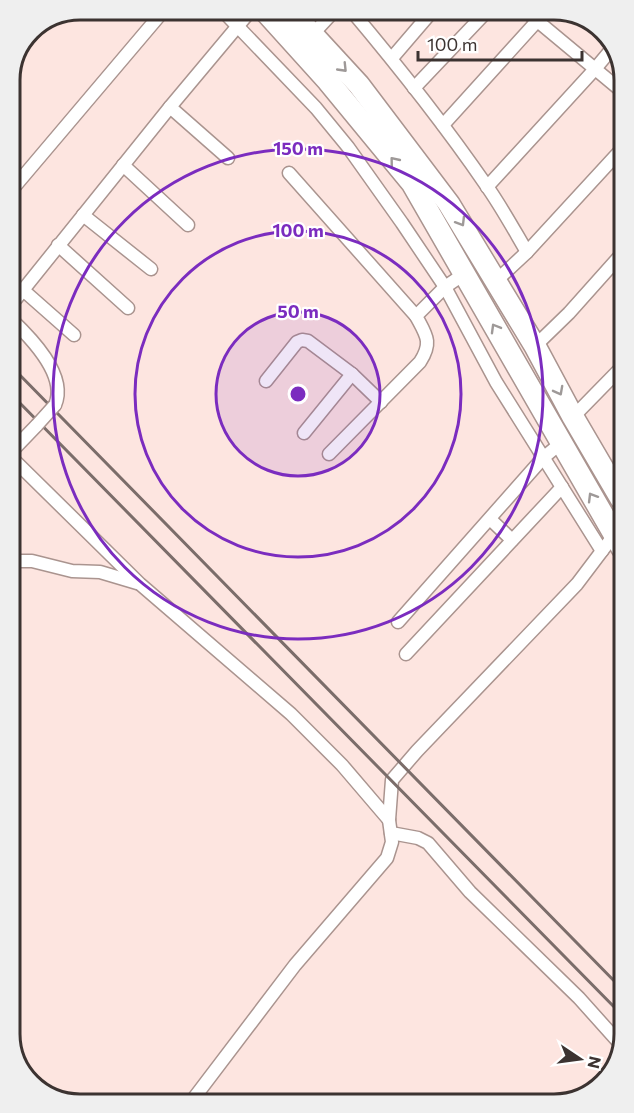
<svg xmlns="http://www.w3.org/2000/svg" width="634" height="1113" viewBox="0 0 634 1113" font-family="Commissioner,sans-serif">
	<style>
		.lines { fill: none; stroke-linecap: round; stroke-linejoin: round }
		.street-casing { stroke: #aa948f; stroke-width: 15 }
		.highway-casing { stroke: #aa948f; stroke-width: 24 }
		.street { stroke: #fff; stroke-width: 12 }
		.highway { stroke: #fff; stroke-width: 21 }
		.rail { stroke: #7b6d6a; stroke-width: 3 }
		.street-bridge-casing { stroke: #aa948f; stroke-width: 15; stroke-linecap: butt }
		.street-bridge { stroke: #fff; stroke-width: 12 }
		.oneway { stroke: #9e9998 }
		.ring { fill: none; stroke: #7b2cbf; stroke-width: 3 }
		.rim { fill: none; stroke: #3c3331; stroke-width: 3 }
		.centre { fill: #7b2cbf; stroke: #fff; stroke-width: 3 }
		.ring-label { font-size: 18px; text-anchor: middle; font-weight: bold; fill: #7b2cbf; stroke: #fff; stroke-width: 4.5; stroke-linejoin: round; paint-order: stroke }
	</style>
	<rect width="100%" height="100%" fill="#fde5e0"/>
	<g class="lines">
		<defs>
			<g id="street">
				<polyline points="221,9 316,108 348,147 402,223 445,287 496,382 602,551"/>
				<path d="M350 9C398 66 444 124 486 185 501 206 514 230 527 252"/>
				<polyline points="523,9 618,88"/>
				<polyline points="312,35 336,9"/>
				<polyline points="392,58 434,9"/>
				<polyline points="414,88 489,9"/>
				<polyline points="170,107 228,158"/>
				<polyline points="443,125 548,9"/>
				<polyline points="123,165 188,225"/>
				<polyline points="289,173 416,316"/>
				<polyline points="487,187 595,69 615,45"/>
				<polyline points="10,192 165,9"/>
				<polyline points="83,215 151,269"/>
				<polyline points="58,245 128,308"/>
				<polyline points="496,281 527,252 619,152"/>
				<polyline points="23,290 74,335"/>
				<polyline points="11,305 170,107 252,9"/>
				<path d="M11 319C30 337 68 375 55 405"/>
				<polyline points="535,346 569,313 619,257"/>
				<polyline points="266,381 297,342 302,340 308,341 352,374 381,402"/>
				<polyline points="573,417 620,369"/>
				<polyline points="304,433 352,374"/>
				<polyline points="12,451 37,425"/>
				<path d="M329 454 420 362C433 342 426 335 416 316L445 287 464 274"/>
				<polyline points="12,458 140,584 291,714 342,765 389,820"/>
				<polyline points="490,519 512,540"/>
				<polyline points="13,561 32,561 72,571 100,572 137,583"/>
				<polyline points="398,622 543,458 561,443"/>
				<polyline points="406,654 562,487"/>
				<polyline points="391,833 418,838 428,843 470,892 579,998 622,1046"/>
				<polyline points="191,1102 295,965 387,858 392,842 389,820 392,780 417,751 577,584 614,535"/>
			</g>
			<g id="highway">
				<polyline points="263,9 328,81 412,183 622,548"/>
				<polyline points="289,9 359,85 449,204 535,346 573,417 621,499"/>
			</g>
		</defs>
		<!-- street casing -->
		<use href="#street" class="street-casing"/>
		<!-- highway casing -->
		<use href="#highway" class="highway-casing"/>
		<!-- street -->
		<use href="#street" class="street"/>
		<!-- highway -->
		<use href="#highway" class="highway"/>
		<!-- rail -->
		<g class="rail">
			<polyline points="11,366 625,992"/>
			<polyline points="11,394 625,1018"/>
		</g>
		<defs>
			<polyline id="street-bridge" points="37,425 55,405"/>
		</defs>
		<!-- street-bridge casing -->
		<use href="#street-bridge" class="street-bridge-casing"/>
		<!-- street-bridge -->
		<use href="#street-bridge" class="street-bridge"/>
	</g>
	<!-- one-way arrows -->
	<defs><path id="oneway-chevron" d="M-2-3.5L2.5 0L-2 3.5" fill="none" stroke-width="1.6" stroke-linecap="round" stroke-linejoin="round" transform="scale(1.5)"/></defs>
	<g class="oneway">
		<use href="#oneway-chevron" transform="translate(343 68) rotate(46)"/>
		<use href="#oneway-chevron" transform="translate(394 161) rotate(-129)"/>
		<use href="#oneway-chevron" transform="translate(461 222) rotate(59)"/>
		<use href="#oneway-chevron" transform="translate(495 328) rotate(-120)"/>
		<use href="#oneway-chevron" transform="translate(559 391) rotate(62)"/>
		<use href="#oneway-chevron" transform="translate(592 497) rotate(-121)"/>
	</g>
	<!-- distance rings -->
	<circle cx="298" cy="394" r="82" fill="#7b2cbf" fill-opacity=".12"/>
	<g class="ring">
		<circle cx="298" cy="394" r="82"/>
		<circle cx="298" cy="394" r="163"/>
		<circle cx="298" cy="394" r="245"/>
	</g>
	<!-- crop -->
	<path d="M0 0H634V1113H0ZM80 20H554A60 60 0 0 1 614 80V1034A60 60 0 0 1 554 1094H80A60 60 0 0 1 20 1034V80A60 60 0 0 1 80 20Z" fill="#efefef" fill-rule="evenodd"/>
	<path class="rim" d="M80 20H554A60 60 0 0 1 614 80V1034A60 60 0 0 1 554 1094H80A60 60 0 0 1 20 1034V80A60 60 0 0 1 80 20Z"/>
	<circle cx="298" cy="394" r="9" class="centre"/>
	<g class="ring-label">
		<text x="298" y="155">150 m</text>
		<text x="298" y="237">100 m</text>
		<text x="298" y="318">50 m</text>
	</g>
	<!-- north arrow -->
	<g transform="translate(580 1059) rotate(103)" stroke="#ffffff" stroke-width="4.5" paint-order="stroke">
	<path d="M0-4.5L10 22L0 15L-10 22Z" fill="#3c3331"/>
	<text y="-9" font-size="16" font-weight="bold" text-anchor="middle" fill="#3c3331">N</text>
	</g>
	<!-- scale -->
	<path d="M418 51v9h164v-9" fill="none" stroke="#3c3331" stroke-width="3"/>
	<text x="427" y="51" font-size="18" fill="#3c3331" stroke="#ffffff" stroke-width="4.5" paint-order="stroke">100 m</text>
</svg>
